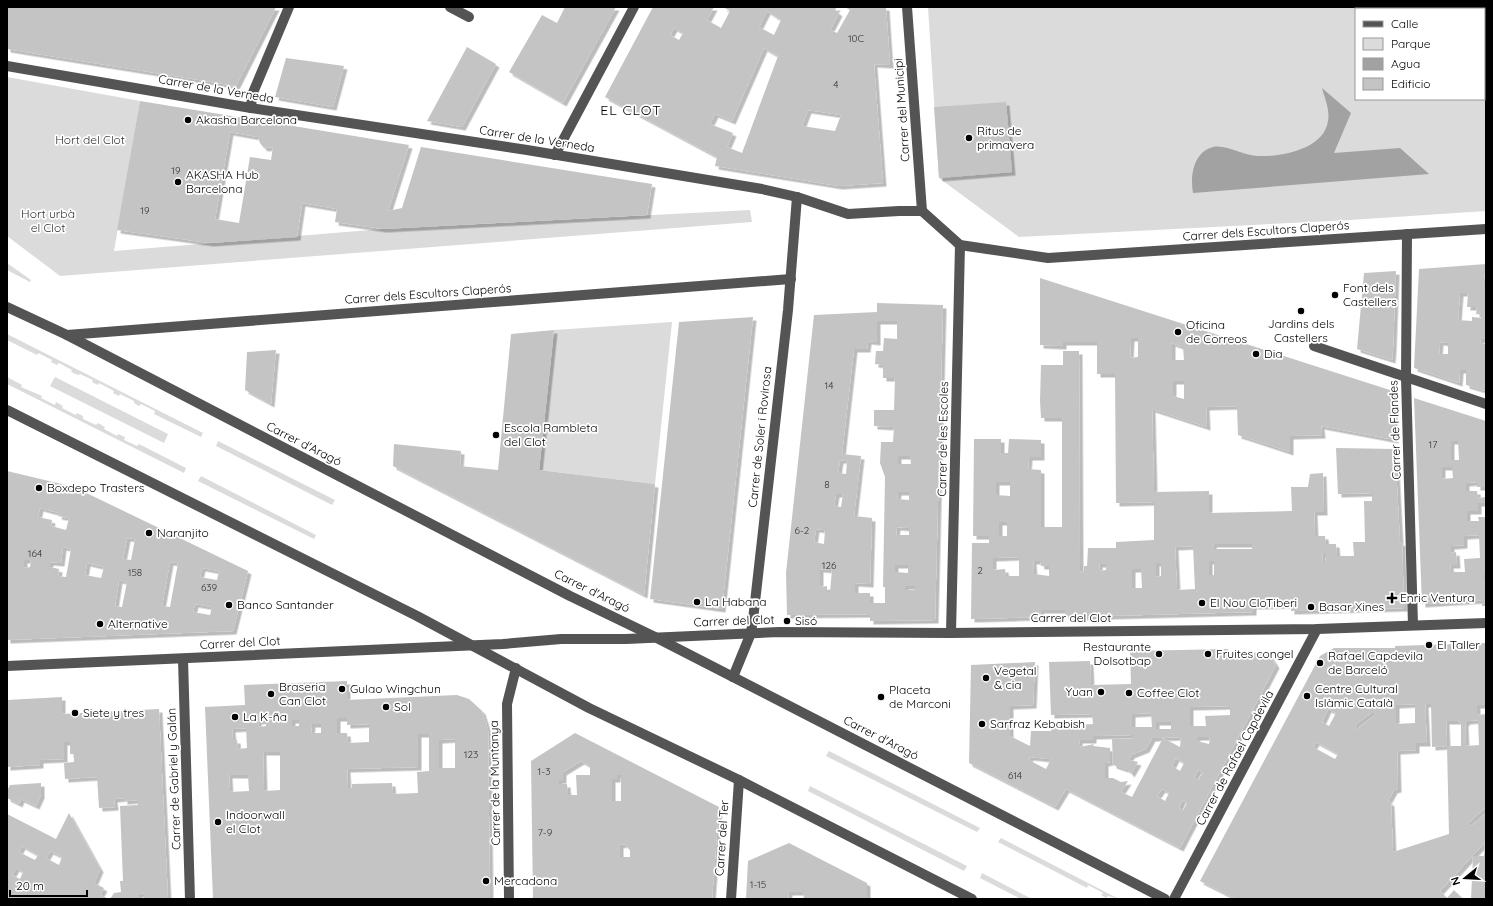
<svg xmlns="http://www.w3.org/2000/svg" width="1493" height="906" viewBox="0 0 1493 906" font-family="Quicksand,sans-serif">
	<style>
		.green { fill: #dbdbdb; fill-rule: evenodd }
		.water { fill: #a2a2a2 }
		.building { fill: #c4c4c4; fill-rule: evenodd; filter: url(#shadow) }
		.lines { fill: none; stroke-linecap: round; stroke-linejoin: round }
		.minor { stroke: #545454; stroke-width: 10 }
		.poi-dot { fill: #000; stroke: #fff; stroke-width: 1.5 }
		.labels { text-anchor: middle; stroke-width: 3.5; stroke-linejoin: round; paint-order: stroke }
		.number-label { font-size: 10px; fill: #313131 }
		.street-label { font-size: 12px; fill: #000; stroke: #fff }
		.poi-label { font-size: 12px; fill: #000; stroke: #fff; text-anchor: start }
		.park-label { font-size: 12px; fill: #323232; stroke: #fff }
		.quarter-label { font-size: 14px; letter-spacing: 1px; fill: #000; stroke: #fff }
	</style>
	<defs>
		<filter id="shadow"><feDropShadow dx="3.5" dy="3.5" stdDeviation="0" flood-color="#0004"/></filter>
	</defs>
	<rect width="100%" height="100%" fill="#fff"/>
	<!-- green -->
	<g class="green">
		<path d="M928 7H1486V211L1350 220 1019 237 939 178ZM1356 9H1484V99H1356Z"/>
		<polygon points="7,77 140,101 114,251 383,229 750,210 752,222 60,276 7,236"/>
		<polygon points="7,263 31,280 30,282 7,270"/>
		<polygon points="672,322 655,484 539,470 554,330"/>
		<polygon points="7,334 203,433 201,437 154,414 155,411 141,404 139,406 134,403 134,401 120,394 119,396 113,393 114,391 99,383 98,385 92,382 93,380 80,374 78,375 71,372 72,370 59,363 57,365 51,362 52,360 38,353 37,355 7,340"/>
		<polygon points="7,377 22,385 21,387 42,396 41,398 55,405 56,402 63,406 62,408 76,415 77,413 83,416 83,419 96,425 98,423 105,427 104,429 117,436 118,434 125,437 124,440 137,446 139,444 186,468 184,473 7,384"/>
		<polygon points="55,377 168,434 164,443 50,386"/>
		<polygon points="218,441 335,500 332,505 216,446"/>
		<polygon points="201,476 316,535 314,539 198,481"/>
		<polygon points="829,751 980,828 977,832 826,756"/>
		<polygon points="810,786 967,866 964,871 808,791"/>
		<polygon points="1001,838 1119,899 1108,896 1106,898 1101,895 1103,893 1088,885 1087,888 998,842"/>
		<polygon points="982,873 1032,899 1021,899 980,878"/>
	</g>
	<!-- water -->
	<path class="water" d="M1322 88 1351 113 1334 153 1400 148 1429 174 1193 193C1190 177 1193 152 1213 147 1226 144 1244 156 1258 156 1282 157 1324 149 1328 121 1330 110 1325 99 1322 88Z"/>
	<!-- building -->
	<g class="building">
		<polygon points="7,7 276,7 236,86 7,49"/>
		<polygon points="565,7 616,7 563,103 509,72 542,15 557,23"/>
		<path d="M653 7H714L707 20 721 28 730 11 723 7H837L835 10 839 13 830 30 837 33 850 10 845 7H886L890 65 874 64 883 183 839 186 715 166 717 157 605 97ZM767 11 781 20 774 35 759 27ZM674 28 683 33 679 40 670 35ZM764 48 778 56 742 153 727 147 733 133 710 124 715 114 732 121ZM808 110 841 115 835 131 802 126Z"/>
		<polygon points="467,47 496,64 462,127 427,121"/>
		<polygon points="286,58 344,66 333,107 275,97"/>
		<path d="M140 101 409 145 388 211 402 208 421 147 652 184 647 215 383 229 335 222 337 209 302 203 297 237 210 243 117 230ZM230 132 258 137 260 143 264 148 273 147 271 160 250 157 239 223 215 219Z"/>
		<polygon points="1006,102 1012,172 939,178 934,107"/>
		<path d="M1486 264 1483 287H1486L1485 339H1481L1480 343 1486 344V391L1466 385V370H1460L1459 383 1414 368 1419 269ZM1460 293H1468L1467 307H1477L1476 314 1482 315V318L1472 317V321L1458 320ZM1440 342 1448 343V354H1439Z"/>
		<polygon points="1396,271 1393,348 1392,360 1357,349 1364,273"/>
		<path d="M1040 278 1393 391 1395 440 1321 426 1322 435 1290 436V452L1238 435 1237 406 1206 407 1207 427 1152 409 1154 492 1209 491V513L1292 511 1291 487H1308L1310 474 1323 473 1324 512H1314L1315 536H1325L1326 544H1336L1337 556H1354L1353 542H1365L1364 501H1372V493L1338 494 1336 448 1395 449 1400 542 1402 543 1404 608 1291 611V605L1253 606V612L1070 617 1065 616V610H1041L1040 617 971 619 972 543H989V536H973L974 439H1001V453H1008L1009 439 1041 440V457H1029L1028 469 1041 470V527H1062V418H1041L1040 401 1041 365H1063V351H1079L1080 572 1084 571V566H1087L1088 548H1116V542L1154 540V502L1116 503 1115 374H1097V342H1063V346L1040 345ZM1131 338H1138V357L1130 358ZM1172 343 1183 347 1184 360H1172ZM1173 381H1184V399L1173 396ZM996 482H1010V496L996 495ZM999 522H1007V536H999ZM1213 544H1252V549H1214ZM1193 546 1195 589 1177 590 1175 547ZM1322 554H1326V562H1323ZM1019 557V576H1006L1005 569 993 570V558ZM1033 561H1040L1041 566H1049V576L1034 574ZM1209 561H1214V575H1209ZM1156 563H1161V576L1156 577ZM1099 564H1106V570L1100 571ZM1132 569H1141L1142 588H1132Z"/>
		<path d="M877 303 943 305 935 620 870 621V614L787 615 786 573 814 315 877 312ZM877 321H897V339L884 338 883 351H876L875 364 883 365V378H895L894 410H874V426L894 427 893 442H881L880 463 885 477 883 587H885V603H870V593H855V583L870 584 872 518 854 516 861 456 842 454 854 349H867L868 341 877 342ZM898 456H910L911 464H898ZM840 460 847 461 846 474 838 473ZM898 492H909V500L897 499ZM836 494H843L841 507 834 506ZM897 527 909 528V535H896ZM816 529 825 530 824 544 814 542ZM895 565H908V573L895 572ZM820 569 832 570 830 592H827V586L820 587ZM905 586H915V590H905Z"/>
		<polygon points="753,317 722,609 650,599 679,322"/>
		<polygon points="554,330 539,470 655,484 644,595 393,466 394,444 461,451 460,466 498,470 511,334"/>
		<polygon points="276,350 271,404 245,390 247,352"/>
		<path d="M1414 398 1486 421V487H1477V482L1466 483V491H1477L1478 498 1486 497V503H1478V511H1467V521H1479L1478 517H1486V574H1484V579H1486V606H1482V600L1422 604ZM1451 441H1458L1459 460H1451ZM1442 467H1452L1453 478 1442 479ZM1479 535 1480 558 1464 559 1465 572H1451L1450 565H1457L1456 552 1451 553V546L1464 545V536Z"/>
		<path d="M7 471 74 487 248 571 233 631 7 640ZM40 508 59 513 58 516 69 518 66 530 51 526 52 520 38 517ZM127 538 135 539 131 560 123 559ZM63 547 71 549 66 577 58 576 59 569 50 567V562L61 563ZM24 560H31L30 567 24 568ZM170 562 178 563 170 607 162 606ZM87 563 104 567 101 578 85 575ZM202 568 219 571 217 580 200 577ZM119 580 127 582 122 607 115 606ZM195 604 212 607 210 615 193 612Z"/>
		<path d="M1486 643V705H1477V715L1486 714V807L1468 823 1471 826 1486 813V899H1471L1473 856H1484L1485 842 1440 891 1447 898 1454 890 1463 899H1236L1200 881 1320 656 1334 648H1395V646ZM1415 704V723L1396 724V705ZM1425 704H1431L1432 747 1447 746 1446 721H1458L1461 724V746H1447L1449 834 1393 852 1391 803 1388 801 1394 790 1398 789 1397 751 1416 750V743H1427ZM1328 709 1336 713 1329 726 1322 722ZM1371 713H1376L1375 715 1357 729 1355 727 1357 723ZM1478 720 1479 745 1466 746 1465 723 1467 721ZM1316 742 1338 754 1335 759 1313 747Z"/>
		<path d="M1228 649V654L1268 652 1276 665 1180 848 1066 789 1055 807 969 763 971 665 1035 662 1033 705 1010 706V736L1030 746 1031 731H1051V722L1078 721V725L1093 724 1092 714 1051 715 1049 662 1090 661 1091 685 1131 684 1130 651ZM1230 706V715L1205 716 1206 726H1190V707ZM1151 713 1152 727H1132V714ZM1156 722H1171V729H1156ZM1132 735V739H1112L1113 765 1128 770 1131 774 1138 762 1129 760 1131 755 1146 749 1152 738 1181 737 1180 747 1163 738 1132 797 1121 792 1128 781 1121 782 1113 778H1105V763L1110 762V748L1093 746 1094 744 1080 747 1079 740H1093V736ZM1197 737H1210L1209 744 1197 741ZM1030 757 1048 759H1051L1046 769 1029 760ZM1176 758 1184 763 1180 771 1172 766ZM1198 770 1203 772 1198 780 1194 778ZM1162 789 1169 793 1165 801 1157 796ZM1182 800 1187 803 1183 810 1179 808Z"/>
		<path d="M347 681V700L457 695 469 699 482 711 488 730 490 899H213L205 707 245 705 244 685ZM337 718H347V725L369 724V742L348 743 347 733H337ZM266 720V726L259 727 258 721ZM292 720H299V726H292ZM312 724H321V733H311ZM246 728 247 748 238 749 237 740H233L232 729ZM418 734H429V771L417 772 418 793 393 794 392 783 352 784V788H348L347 769 418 767ZM455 739V768H439V740ZM263 752H280V790L264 791ZM229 775H248L249 791 230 792Z"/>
		<polygon points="62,697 62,714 159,709 168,899 144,899 144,893 139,894 139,899 110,899 114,893 121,892 120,881 123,881 120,806 138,805 138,800 124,801 124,798 114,799 115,807 99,808 97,777 65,779 64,763 74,762 74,754 70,754 70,742 64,742 64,759 40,760 40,765 7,767 7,700"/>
		<path d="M575 733 719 807 712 899H533L531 761ZM581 761 590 766V775H576L577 795H568L567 784H559V780H563V772ZM617 775H621V801H612V779H617ZM624 844 630 850V857H620V845Z"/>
		<polygon points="41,783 41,795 36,806 21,799 19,804 7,798 7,791 10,785"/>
		<path d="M69 813 100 869 94 883 104 888 100 895 109 899H7V814L56 839ZM22 846 38 855 35 860 19 852ZM50 851 62 857 59 865 46 858ZM16 868 23 872 20 879 12 875Z"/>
		<polygon points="789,843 867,883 867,899 804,899 803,892 789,892 788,899 746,899 748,861"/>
	</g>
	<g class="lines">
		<!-- minor -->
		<g class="minor">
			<polyline points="450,7 469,17"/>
			<polyline points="907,7 922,211"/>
			<polyline points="7,66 251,108 527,150 762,189 797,197 848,214 899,211 922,211 960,245 1048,258 1486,229"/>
			<polyline points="251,108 252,95 289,7"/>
			<polyline points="555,155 634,7"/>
			<polyline points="1407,234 1406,378 1413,625"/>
			<polyline points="7,307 67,335 570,596 655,637 1165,899"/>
			<polyline points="67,335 791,279"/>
			<polyline points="1314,346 1486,404"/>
			<polyline points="7,410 417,616 589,708 739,780 972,899"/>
			<polyline points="951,633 960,245"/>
			<polyline points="183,659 190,899"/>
			<polyline points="7,666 503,644 561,639 626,639 779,632 951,633 1317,629 1486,623"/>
			<polyline points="733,677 751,633 754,611 788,310 797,197"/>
			<polyline points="509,899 507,704 516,668"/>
			<polyline points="731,899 739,780"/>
			<polyline points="1174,899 1317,629"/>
		</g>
	</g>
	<!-- markers -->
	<g class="poi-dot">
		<circle cx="188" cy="120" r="4"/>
		<circle cx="969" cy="138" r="4"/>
		<circle cx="178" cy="182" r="4"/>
		<circle cx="1335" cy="295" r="4"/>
		<circle cx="1301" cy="311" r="4"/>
		<circle cx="1178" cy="332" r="4"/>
		<circle cx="1256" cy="354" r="4"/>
		<circle cx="496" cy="435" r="4"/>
		<circle cx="39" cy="488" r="4"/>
		<circle cx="149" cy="533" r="4"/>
		<path d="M1390 592h4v4h4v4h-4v4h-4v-4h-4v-4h4z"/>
		<circle cx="697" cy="602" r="4"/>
		<circle cx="1202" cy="603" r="4"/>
		<circle cx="229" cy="605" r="4"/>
		<circle cx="1311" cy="607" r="4"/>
		<circle cx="787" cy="621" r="4"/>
		<circle cx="100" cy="624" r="4"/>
		<circle cx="1429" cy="645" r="4"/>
		<circle cx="1159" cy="654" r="4"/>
		<circle cx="1208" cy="654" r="4"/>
		<circle cx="1320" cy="663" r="4"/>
		<circle cx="986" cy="678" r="4"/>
		<circle cx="342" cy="689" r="4"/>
		<circle cx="1101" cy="692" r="4"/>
		<circle cx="1129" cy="693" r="4"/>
		<circle cx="271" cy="694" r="4"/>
		<circle cx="1307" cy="696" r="4"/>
		<circle cx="881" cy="697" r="4"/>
		<circle cx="386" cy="707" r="4"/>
		<circle cx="75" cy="713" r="4"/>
		<circle cx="235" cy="717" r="4"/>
		<circle cx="982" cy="724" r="4"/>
		<circle cx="218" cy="822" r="4"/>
		<circle cx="486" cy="881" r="4"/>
	</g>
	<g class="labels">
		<!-- number labels -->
		<g class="number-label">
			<text x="856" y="42">10C</text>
			<text x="836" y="88">4</text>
			<text x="176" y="174">19</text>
			<text x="145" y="214">19</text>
			<text x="829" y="389">14</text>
			<text x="1433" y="448">17</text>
			<text x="827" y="488">8</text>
			<text x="802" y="534">6-2</text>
			<text x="35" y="557">164</text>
			<text x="829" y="569">126</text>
			<text x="980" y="574">2</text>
			<text x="135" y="576">158</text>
			<text x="209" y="591">639</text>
			<text x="471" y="758">123</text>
			<text x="544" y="775">1-3</text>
			<text x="1015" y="779">614</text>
			<text x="545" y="836">7-9</text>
			<text x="758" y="888">1-15</text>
		</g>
		<!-- street labels -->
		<g class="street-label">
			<text transform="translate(216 89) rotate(10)" y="4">Carrer de la Verneda</text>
			<text transform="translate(902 110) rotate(-94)" y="4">Carrer del Municipi</text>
			<text transform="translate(537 139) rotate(9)" y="4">Carrer de la Verneda</text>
			<text transform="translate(1266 231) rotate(-4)" y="4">Carrer dels Escultors Claperós</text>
			<text transform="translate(428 294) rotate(-4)" y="4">Carrer dels Escultors Claperós</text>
			<text transform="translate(1395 430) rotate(-92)" y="4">Carrer de Flandes</text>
			<text transform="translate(760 437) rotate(-84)" y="4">Carrer de Soler i Rovirosa</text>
			<text transform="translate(943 439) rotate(-89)" y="4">Carrer de les Escoles</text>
			<text transform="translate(304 444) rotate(27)" y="4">Carrer d'Aragó</text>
			<text transform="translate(592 591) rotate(26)" y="4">Carrer d'Aragó</text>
			<text x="1071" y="622">Carrer del Clot</text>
			<text transform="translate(734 621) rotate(-2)" y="4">Carrer del Clot</text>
			<text transform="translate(240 643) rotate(-3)" y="4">Carrer del Clot</text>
			<text transform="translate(881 738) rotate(27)" y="4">Carrer d'Aragó</text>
			<text transform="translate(1235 758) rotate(-62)" y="4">Carrer de Rafael Capdevila</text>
			<text transform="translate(174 779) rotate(-92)" y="4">Carrer de Gabriel y Galán</text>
			<text transform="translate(495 783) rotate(-91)" y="4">Carrer de la Muntanya</text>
			<text transform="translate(722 838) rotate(-86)" y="4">Carrer del Ter</text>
		</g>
		<!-- poi labels -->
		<g class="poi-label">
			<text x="196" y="124">Akasha Barcelona</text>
			<text x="977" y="135">Ritus de<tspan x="977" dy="14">primavera</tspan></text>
			<text x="186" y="179">AKASHA Hub<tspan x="186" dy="14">Barcelona</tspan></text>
			<text x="1343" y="292">Font dels<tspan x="1343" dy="14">Castellers</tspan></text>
			<text x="1301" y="328" text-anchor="middle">Jardins dels<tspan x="1301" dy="14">Castellers</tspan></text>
			<text x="1186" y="329">Oficina<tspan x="1186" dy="14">de Correos</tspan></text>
			<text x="1264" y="358">Dia</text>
			<text x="504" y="432">Escola Rambleta<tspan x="504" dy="14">del Clot</tspan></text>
			<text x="47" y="492">Boxdepo Trasters</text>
			<text x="157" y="537">Naranjito</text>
			<text x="1400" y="602">Enric Ventura</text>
			<text x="705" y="606">La Habana</text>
			<text x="1210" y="607">El Nou CloTiberi</text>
			<text x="237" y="609">Banco Santander</text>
			<text x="1319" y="611">Basar Xines</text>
			<text x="795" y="625">Sisó</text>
			<text x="108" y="628">Alternative</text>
			<text x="1437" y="649">El Taller</text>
			<text x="1151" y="651" text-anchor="end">Restaurante<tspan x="1151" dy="14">Dolsotbap</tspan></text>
			<text x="1216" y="658">Fruites congel</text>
			<text x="1328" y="660">Rafael Capdevila<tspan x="1328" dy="14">de Barceló</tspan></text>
			<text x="994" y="675">Vegetal<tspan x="994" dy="14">&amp; cia</tspan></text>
			<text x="279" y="691">Braseria<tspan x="279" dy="14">Can Clot</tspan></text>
			<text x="350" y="693">Gulao Wingchun</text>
			<text x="1315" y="693">Centre Cultural<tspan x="1315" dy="14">Islàmic Català</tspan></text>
			<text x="889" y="694">Placeta<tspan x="889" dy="14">de Marconi</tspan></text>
			<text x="1093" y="696" text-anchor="end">Yuan</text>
			<text x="1137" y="697">Coffee Clot</text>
			<text x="394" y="711">Sol</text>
			<text x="83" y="717">Siete y tres</text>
			<text x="243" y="721">La K-ña</text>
			<text x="990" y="728">Sarfraz Kebabish</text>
			<text x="226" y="819">Indoorwall<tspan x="226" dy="14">el Clot</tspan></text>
			<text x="494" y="885">Mercadona</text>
		</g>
		<!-- park labels -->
		<g class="park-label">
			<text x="90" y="144">Hort del Clot</text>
			<text x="48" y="218">Hort urbà<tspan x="48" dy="14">el Clot</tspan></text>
		</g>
		<!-- quarter labels -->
		<g class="quarter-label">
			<text x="631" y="115">EL CLOT</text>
		</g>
	</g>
	<!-- border -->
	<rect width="1493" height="906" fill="none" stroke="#000000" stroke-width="16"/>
	<!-- legend -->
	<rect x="1355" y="8" width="130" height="92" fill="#ffffff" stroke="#999999"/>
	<rect x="1363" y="21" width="20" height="6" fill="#545454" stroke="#999999"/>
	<text x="1391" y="28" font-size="12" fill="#000000">Calle</text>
	<rect x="1363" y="38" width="20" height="12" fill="#dbdbdb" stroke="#999999"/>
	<text x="1391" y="48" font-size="12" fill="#000000">Parque</text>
	<rect x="1363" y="58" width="20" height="12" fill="#a2a2a2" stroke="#999999"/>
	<text x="1391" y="68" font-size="12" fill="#000000">Agua</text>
	<rect x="1363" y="78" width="20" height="12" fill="#c4c4c4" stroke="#999999"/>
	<text x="1391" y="88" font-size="12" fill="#000000">Edificio</text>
	<!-- north arrow -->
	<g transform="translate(1465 878) rotate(252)" stroke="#ffffff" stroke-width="3" paint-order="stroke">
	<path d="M0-3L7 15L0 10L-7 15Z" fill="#000000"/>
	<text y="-6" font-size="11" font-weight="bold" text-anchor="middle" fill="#000000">N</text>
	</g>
	<!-- scale -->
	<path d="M10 890v6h77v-6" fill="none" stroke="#000000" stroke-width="2"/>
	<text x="16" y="890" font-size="12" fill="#000000" stroke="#ffffff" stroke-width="3" paint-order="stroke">20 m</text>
</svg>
